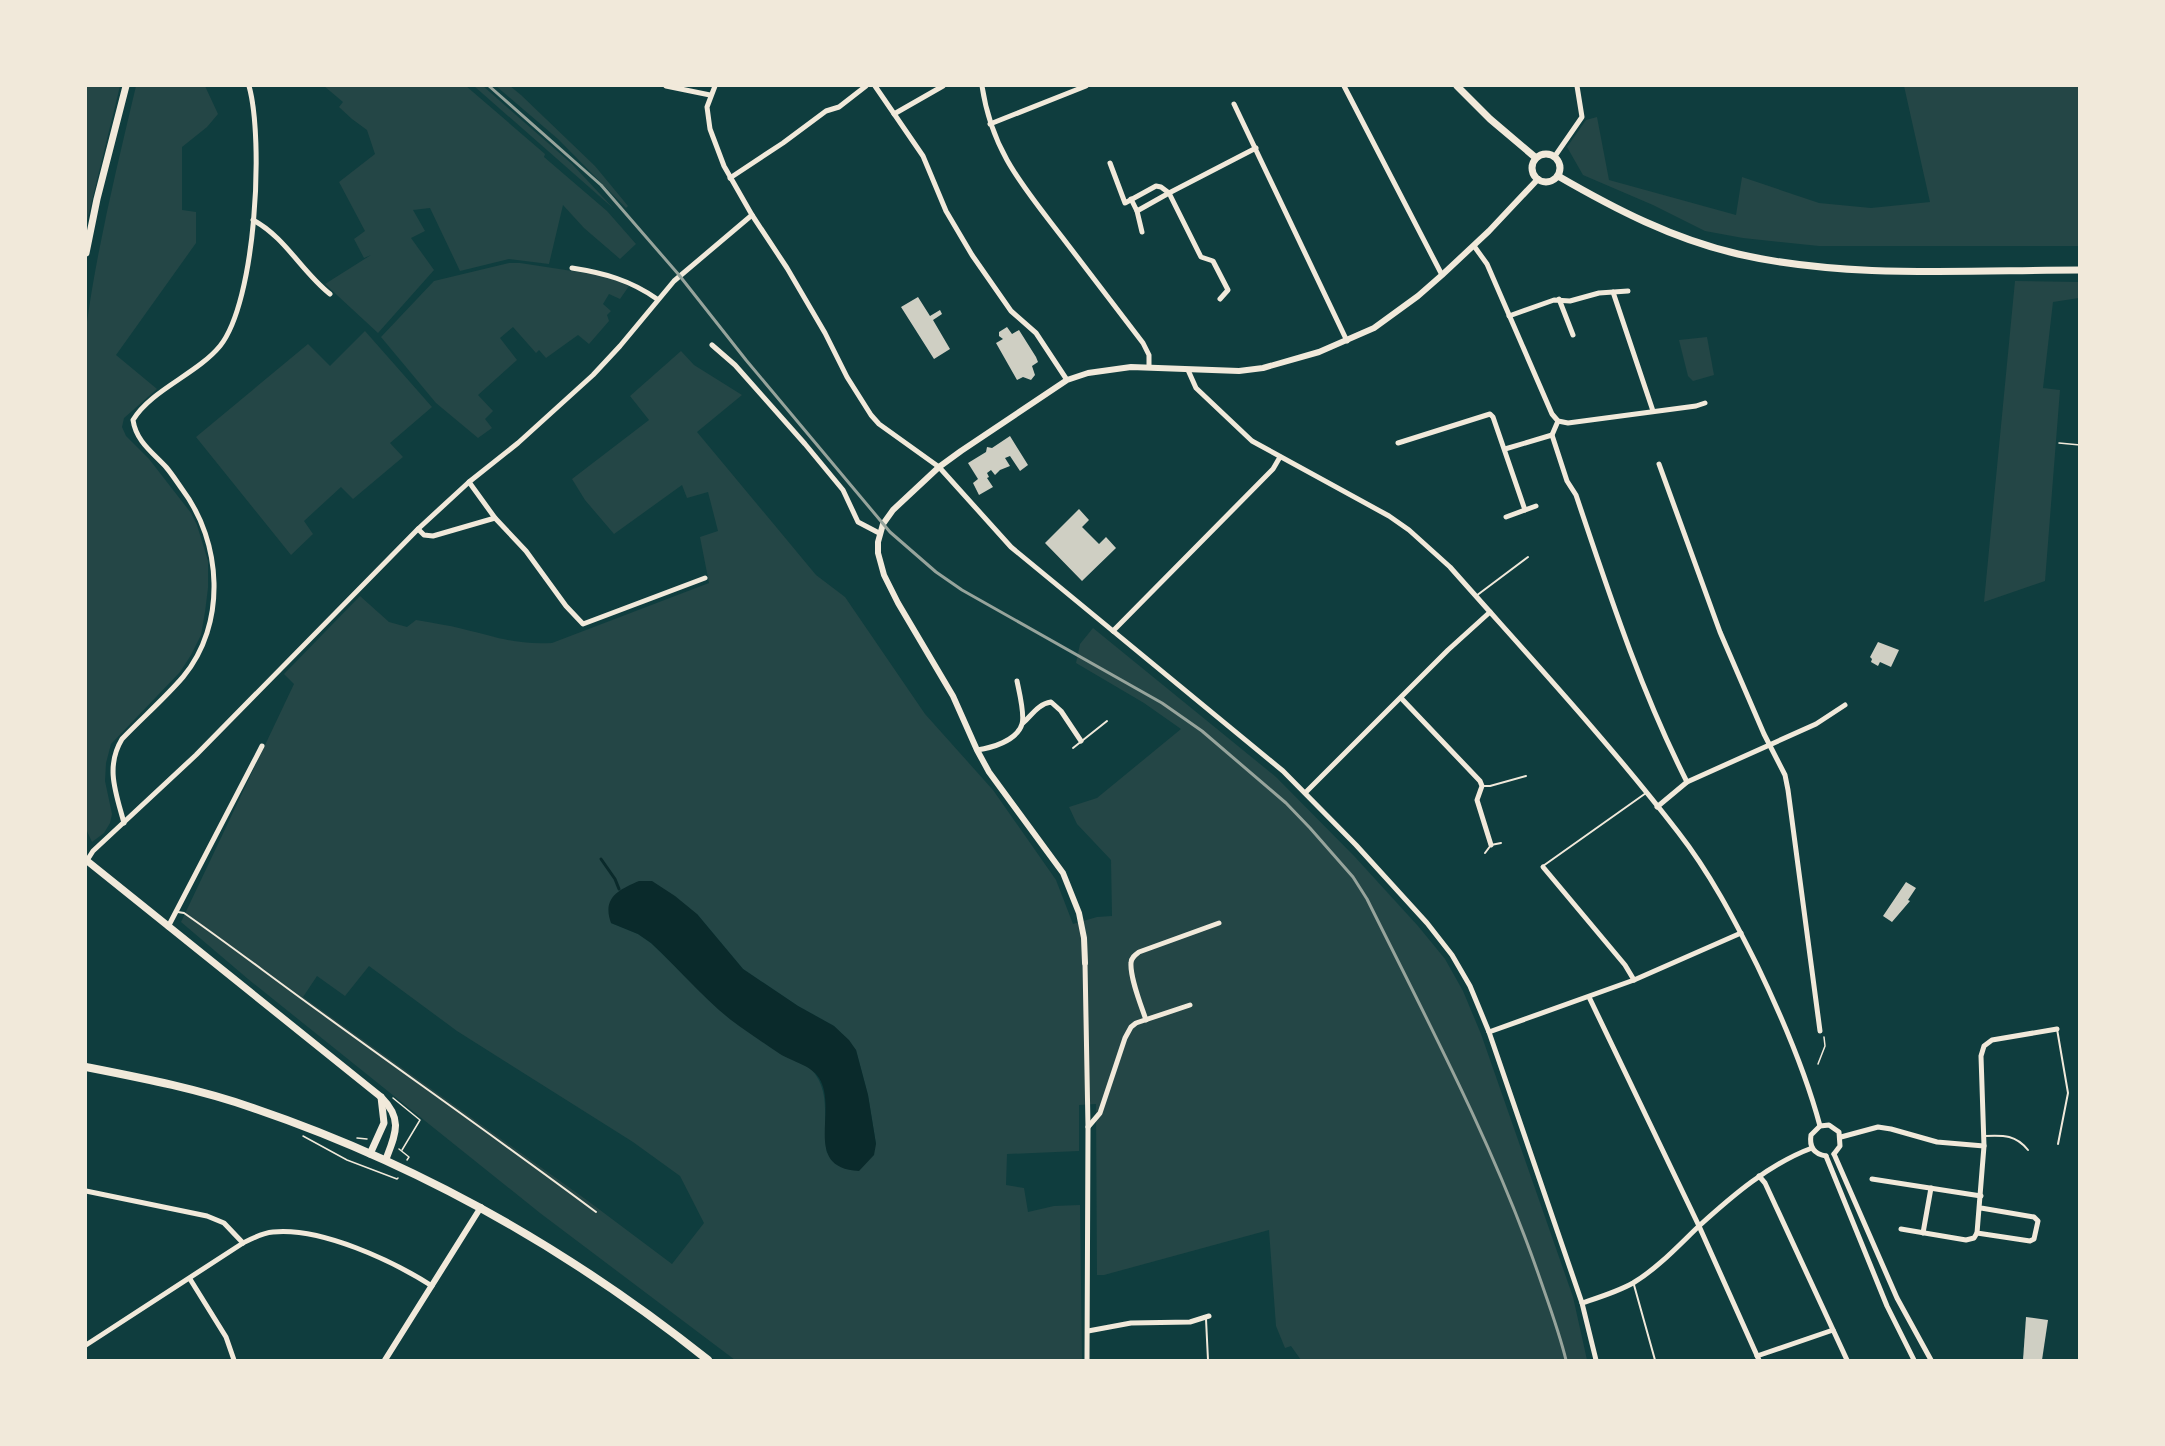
<svg xmlns="http://www.w3.org/2000/svg" width="2165" height="1446" viewBox="0 0 2165 1446" font-family="'Nunito Sans',sans-serif">
	<style>
		.green { fill: #244646; fill-rule: evenodd }
		.water { fill: #0a2a2b }
		.lines { fill: none; stroke-linecap: round; stroke-linejoin: round }
		.stream { stroke: #0a2a2b; stroke-width: 3 }
		.building { fill: #cfcfc3 }
		.path { stroke: #f1e9da; stroke-width: 1.5 }
		.service { stroke: #f1e9da; stroke-width: 2 }
		.minor { stroke: #f1e9da; stroke-width: 5 }
		.tertiary { stroke: #f1e9da; stroke-width: 6 }
		.secondary { stroke: #f1e9da; stroke-width: 7 }
		.primary { stroke: #f1e9da; stroke-width: 8 }
		.rail { stroke: #97a49c; stroke-width: 3 }
	</style>
	<rect width="100%" height="100%" fill="#0f3d3e"/>
	<!-- green -->
	<g class="green">
		<polygon points="86,86 120,86 86,225"/>
		<path d="M136 86H205L218 114 207 127 182 147V210L196 212V243L116 355 157 389 124 418 122 427 126 436 149 459 191 513 197 525 208 561V588L205 612 201 635 191 655 180 672 111 744 106 763 105 781 112 814 110 823 104 833 92 842 86 829V329C97 247 117 167 136 86Z"/>
		<polygon points="324,86 466,86 545,154 544,157 607,211 636,244 620,259 584,228 563,205 549,264 509,259 460,271 430,208 413,210 425,231 411,238 434,270 378,333 325,284 371,255 364,258 354,239 365,231 339,182 375,154 367,130 352,119 339,107 343,102"/>
		<polygon points="474,86 483,86 572,164 614,209"/>
		<polygon points="496,86 510,86 521,95 595,166 628,206 626,208 558,139"/>
		<polygon points="1904,86 2079,86 2079,246 1819,246 1743,238 1705,231 1653,205 1583,175 1567,147 1586,120 1597,117 1609,180 1736,215 1742,177 1819,203 1871,208 1930,202"/>
		<polygon points="509,263 520,263 605,276 629,286 620,299 609,294 603,304 611,311 607,315 609,321 589,344 578,335 546,358 539,350 536,353 513,327 500,338 517,360 478,395 493,411 485,419 492,428 478,438 436,403 381,337 434,281"/>
		<polygon points="2015,281 2079,282 2079,298 2053,302 2043,388 2060,390 2045,581 1984,602"/>
		<polygon points="365,331 432,407 390,443 403,457 353,499 341,487 304,521 313,534 291,555 196,437 308,344 330,366"/>
		<polygon points="1707,337 1714,375 1693,381 1688,376 1679,340"/>
		<path d="M681 351 694 365 742 395 697 432 816 575 845 597 925 714 993 790 1056 880 1073 924 1097 917 1112 916 1111 860 1077 824 1069 807 1097 798 1181 729 1144 703 1076 663 1080 644 1093 628 1276 777 1355 857 1418 926 1445 959 1463 991 1481 1034 1573 1297 1587 1360H1301L1291 1346 1285 1348 1276 1326 1269 1230 1104 1275H1097L1096 1104 1079 1105V1151L1007 1154 1006 1185 1024 1188 1028 1212 1054 1206 1080 1205 1082 1360H735L540 1213 248 979 181 922 294 684 284 674 360 596 389 622 407 627 416 620C432 623 448 625 463 629 497 637 515 645 552 643L709 583 700 537 718 531 708 492 687 498 682 485 614 534 585 500 572 479 649 420 630 396ZM697 914 743 969 798 1006 834 1026 856 1050 868 1095 876 1144 827 1153C821 1124 833 1094 812 1070L676 967 651 943 638 934 611 923ZM369 966 457 1031 633 1142 680 1176 704 1223 672 1264 588 1201 303 997 317 976 345 996Z"/>
	</g>
	<!-- water -->
	<path class="water" d="M639 881H652L675 896 697 914 743 969 798 1006 834 1026 849 1040 856 1050 868 1095 876 1144 874 1155 859 1171C801 1168 839 1110 819 1078 811 1065 793 1062 780 1054 764 1043 747 1032 731 1020 703 998 677 967 651 943L638 934 611 923C602 898 618 890 639 881Z"/>
	<g class="lines">
		<!-- stream -->
		<polyline class="stream" points="601,859 615,879 619,889"/>
	</g>
	<!-- building -->
	<g class="building">
		<polygon points="918,297 930,316 940,310 942,314 933,320 950,349 934,359 901,307"/>
		<polygon points="1007,327 1012,334 1019,330 1036,357 1038,362 1032,366 1035,375 1031,380 1023,377 1017,380 996,343 1003,339 999,336 999,332"/>
		<polygon points="1010,436 1028,465 1020,471 1010,456 1005,458 1010,466 1000,470 995,475 991,470 987,473 989,477 987,478 993,487 979,495 973,483 978,479 968,463 986,452 987,447 992,448"/>
		<polygon points="1079,509 1089,520 1082,527 1099,544 1106,537 1116,548 1082,581 1045,543"/>
		<polygon points="1878,642 1899,650 1891,667 1880,662 1878,666 1871,662 1872,659 1870,657"/>
		<polygon points="1906,882 1916,888 1908,900 1910,901 1892,922 1883,916"/>
		<polygon points="2026,1317 2048,1320 2042,1360 2023,1360"/>
	</g>
	<g class="lines">
		<!-- path -->
		<g class="path">
			<polyline points="2059,443 2080,445"/>
			<polyline points="1818,1064 1825,1046 1824,1037"/>
			<polyline points="393,1098 420,1120 402,1150"/>
			<polyline points="303,1136 347,1160 397,1179 398,1178"/>
			<polyline points="357,1138 367,1139"/>
			<polyline points="399,1149 409,1157 407,1160"/>
		</g>
		<!-- service -->
		<g class="service">
			<polyline points="1476,596 1528,557"/>
			<polyline points="1073,748 1107,721"/>
			<polyline points="1482,786 1490,786 1526,776"/>
			<polyline points="1485,853 1491,845 1501,843"/>
			<polyline points="1543,866 1646,793"/>
			<path d="M178 912 184 913C230 945 274 979 320 1012 412 1079 505 1144 596 1212"/>
			<polyline points="2057,1029 2068,1093 2058,1144"/>
			<path d="M1985 1136C2004 1135 2016 1135 2028 1150"/>
			<polyline points="1634,1285 1655,1360"/>
			<polyline points="1206,1319 1208,1360"/>
		</g>
		<!-- minor -->
		<g class="minor">
			<polyline points="666,86 710,95"/>
			<polyline points="715,86 707,107 710,129 724,166 752,215 787,268 825,333 847,377 871,415 879,424 939,467 1011,547 1283,771 1356,845 1427,923 1452,955 1470,986 1489,1032 1582,1303 1596,1360"/>
			<polyline points="875,86 923,156 946,211 972,255 1011,311 1036,333 1067,380"/>
			<path d="M982 86C992 152 1023 186 1062 237 1089 272 1116 308 1143 343L1149 355V367"/>
			<polyline points="1344,86 1442,275"/>
			<polyline points="1234,104 1347,341"/>
			<polyline points="894,114 943,86"/>
			<polyline points="990,124 1086,86"/>
			<polyline points="1555,156 1582,117 1577,86"/>
			<polyline points="1110,163 1125,203 1156,186 1161,187 1169,193 1256,148"/>
			<polyline points="730,178 783,143 826,111 839,107 866,86"/>
			<polyline points="1131,199 1137,211 1169,193 1201,257 1213,261 1228,290 1220,299"/>
			<polyline points="1137,211 1142,232"/>
			<path d="M253 220C285 237 302 272 330 294"/>
			<polyline points="1474,246 1487,264 1552,414 1558,421 1568,423 1696,406 1705,403"/>
			<path d="M572 268C604 273 630 280 657 299"/>
			<polyline points="1613,292 1653,411"/>
			<polyline points="1559,299 1573,335"/>
			<polyline points="1509,316 1554,300 1570,301 1599,293 1628,291"/>
			<polyline points="712,345 735,365 805,444 843,490 858,522 879,533"/>
			<path d="M1188 370 1196 388 1252 441 1389 516 1409 530 1450 567C1527 654 1607 740 1678 832 1710 873 1734 919 1757 965 1782 1017 1805 1070 1820 1126"/>
			<path d="M1558 421 1552 435 1567 481 1576 495C1609 593 1640 689 1687 782"/>
			<polyline points="1398,443 1490,414 1493,417 1525,510"/>
			<polyline points="1505,449 1552,435"/>
			<polyline points="1659,464 1720,632 1764,734 1785,775 1788,790 1820,1031"/>
			<polyline points="469,482 495,518 526,551 566,606 583,624 705,578"/>
			<polyline points="1506,517 1536,506"/>
			<polyline points="418,529 424,535 433,536 495,518"/>
			<polyline points="1113,631 1273,469 1280,457"/>
			<polyline points="1401,698 1480,781 1482,786 1477,800 1491,845"/>
			<path d="M1023 723C1032 715 1038 704 1051 702L1061 711 1081 741"/>
			<path d="M977 750C991 748 1017 741 1022 724 1025 715 1019 691 1017 681"/>
			<polyline points="1306,792 1448,650 1490,612"/>
			<polyline points="1657,807 1687,782 1816,724 1845,705"/>
			<path d="M124 823C116 793 105 767 122 739 142 718 164 699 183 677 227 624 222 542 182 489 177 482 172 474 166 467 152 452 136 441 133 420 151 390 197 374 220 346 256 301 264 140 249 86"/>
			<polyline points="86,862 93,851 196,755 418,529 469,482 518,443 593,375 620,346 674,281 752,215"/>
			<polyline points="1543,867 1625,965 1634,980"/>
			<polyline points="168,927 262,746"/>
			<polyline points="1085,963 1088,1127 1087,1360"/>
			<polyline points="1589,997 1699,1226 1759,1360"/>
			<path d="M1146 1020C1141 1005 1130 978 1131 963 1131 958 1135 955 1139 952L1219 923"/>
			<polyline points="1489,1032 1634,980 1741,933"/>
			<polyline points="1088,1127 1100,1113 1125,1038 1131,1027 1136,1023 1190,1005"/>
			<polyline points="1841,1137 1878,1127 1891,1129 1937,1142 1984,1146"/>
			<polyline points="1834,1154 1897,1298 1931,1360"/>
			<polyline points="1826,1156 1887,1306 1914,1360"/>
			<path d="M1826 1156C1814 1154 1809 1147 1811 1135L1820 1126 1829 1125 1839 1132 1840 1146 1834 1154"/>
			<polyline points="1759,1176 1765,1183 1847,1360"/>
			<polyline points="1872,1179 1981,1196"/>
			<polyline points="86,1191 207,1216 224,1223 243,1243"/>
			<polyline points="1981,1208 2034,1217 2038,1221 2034,1239 2030,1241 1977,1233 1984,1146 1981,1056 1984,1046 1992,1040 2057,1029"/>
			<polyline points="1901,1229 1966,1240 1974,1238 1977,1233"/>
			<polyline points="1923,1233 1931,1188"/>
			<polyline points="190,1279 226,1337 234,1360"/>
			<path d="M1582 1303C1600 1297 1617 1292 1633 1283 1658 1268 1678 1246 1699 1226 1732 1196 1769 1164 1812 1148"/>
			<polyline points="1088,1331 1131,1323 1190,1322 1209,1316"/>
			<path d="M86 1345 243 1243C253 1238 262 1233 273 1232 321 1227 393 1261 432 1286"/>
			<polyline points="1757,1356 1833,1330"/>
		</g>
		<!-- tertiary -->
		<g class="tertiary">
			<polyline points="1085,963 1084,938 1079,913 1063,873 989,772 977,750 953,696 898,603 884,575 878,553 878,542 883,524 893,510 939,467 961,451 1067,380 1088,373 1131,367 1239,371 1263,368 1319,352 1374,328 1418,296 1442,275 1489,231 1538,179"/>
			<polyline points="385,1360 481,1207"/>
		</g>
		<!-- secondary -->
		<g class="secondary">
			<polyline points="1457,86 1490,119 1536,158"/>
			<circle cx="1546" cy="168" r="14"/>
			<path d="M1558 176C1615 209 1673 239 1738 254 1847 279 1968 270 2080 270"/>
			<polyline points="86,253 97,199 126,86"/>
			<path d="M86 860 381 1097C403 1119 396 1133 386 1159"/>
			<polyline points="370,1154 384,1123 381,1097"/>
		</g>
		<!-- primary -->
		<path class="primary" d="M86 1067C142 1078 199 1089 253 1108 421 1165 570 1250 708 1360"/>
		<!-- rail -->
		<path class="rail" d="M489 86 601 185 679 275 746 360 890 532 936 572 962 590 1162 703 1202 731 1286 803 1310 828 1353 877 1367 899C1428 1022 1493 1144 1538 1273 1548 1302 1559 1331 1566 1360"/>
	</g>
	<!-- border -->
	<rect width="2165" height="1446" fill="none" stroke="#f1e9da" stroke-width="174"/>
</svg>
